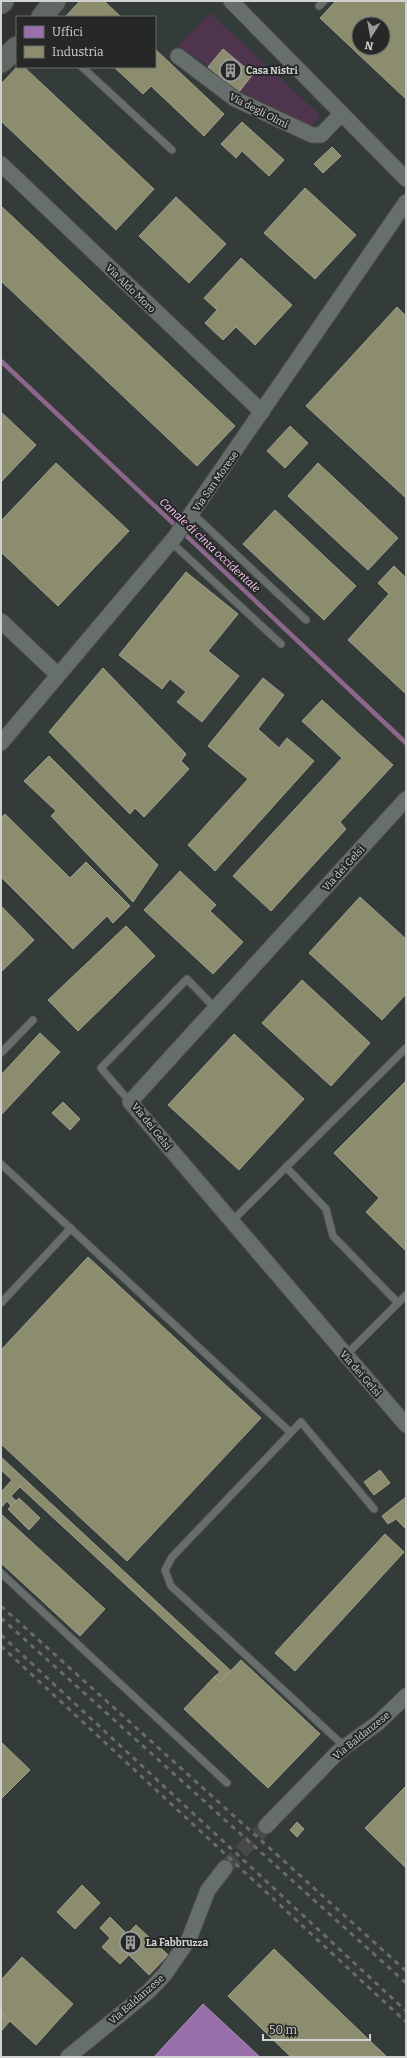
<svg xmlns="http://www.w3.org/2000/svg" width="407" height="2058" viewBox="0 0 407 2058" font-family="Bitter,serif">
	<style>
		.built { fill: #343c39; fill-rule: evenodd }
		.green { fill: #4e344d }
		.offices { fill: #9970ab; stroke: #aa8eb7 }
		.industry { fill: #8c8c6e; stroke: #a1a18c; fill-rule: evenodd }
		.lines { fill: none; stroke-linecap: round; stroke-linejoin: round }
		.stream { stroke: #8e668b; stroke-width: 4.5 }
		.minor-tunnel { stroke: #494949; stroke-width: 15; stroke-dasharray: 15 8; stroke-linecap: butt }
		.service-casing { stroke: #4e4e4e; stroke-width: 9 }
		.minor-casing { stroke: #4e4e4e; stroke-width: 17 }
		.secondary-casing { stroke: #4e4e4e; stroke-width: 23 }
		.service { stroke: #676f6c; stroke-width: 7 }
		.minor { stroke: #676f6c; stroke-width: 15 }
		.secondary { stroke: #606864; stroke-width: 21 }
		.rail { stroke: #676b69; stroke-width: 3; stroke-dasharray: 5 5; stroke-linecap: butt }
		.labels { text-anchor: middle; stroke-width: 4; stroke-linejoin: round; paint-order: stroke }
		.poi-label { font-size: 10px; font-weight: bold; fill: #d1d3d2; stroke: #262827; text-anchor: start }
		.street-label { font-size: 10px; fill: #d1d3d2; stroke: #262827 }
		.water-label { font-size: 11px; font-style: italic; fill: #fac5f6; stroke: #262827 }
	</style>
	<rect width="100%" height="100%" fill="#313131"/>
	<!-- built -->
	<path class="built" d="M63 1H406V2057H1V71L17 53V67H155V17H49ZM359 24H383V48H359Z"/>
	<!-- green -->
	<polygon class="green" points="210,13 318,113 319,117 310,128 239,95 203,62 178,46"/>
	<!-- offices -->
	<polygon class="offices" points="203,2004 260,2057 154,2057"/>
	<!-- industry -->
	<g class="industry">
		<polygon points="80,1 104,1 121,17 65,17"/>
		<path d="M336 1H406V99L320 18ZM359 24H383V48H359Z"/>
		<polygon points="155,49 224,114 204,136 151,86 143,94 114,67 155,67"/>
		<polygon points="223,49 253,74 239,92 208,67"/>
		<polygon points="17,67 24,67 154,189 116,230 1,121 1,84"/>
		<polygon points="242,122 284,160 269,176 242,151 236,158 221,144"/>
		<polygon points="332,147 341,156 323,173 314,164"/>
		<polygon points="305,188 356,235 315,279 264,233"/>
		<polygon points="176,197 226,244 189,283 139,236"/>
		<polygon points="1,206 235,426 197,466 1,281"/>
		<polygon points="241,258 292,305 255,345 236,327 223,340 205,323 217,310 204,298"/>
		<polygon points="397,307 406,316 406,498 306,406"/>
		<polygon points="1,412 36,445 1,482"/>
		<polygon points="290,426 308,443 285,468 267,451"/>
		<polygon points="56,463 129,531 58,606 1,552 1,521"/>
		<polygon points="318,463 398,538 368,570 288,496"/>
		<polygon points="275,510 356,586 324,620 243,544"/>
		<polygon points="394,566 405,577 406,576 406,694 348,640 389,594 378,583"/>
		<polygon points="186,572 238,614 208,651 239,676 202,722 177,702 186,692 170,679 162,689 119,655"/>
		<polygon points="103,668 186,754 181,761 189,769 144,817 135,808 130,814 49,732"/>
		<polygon points="263,678 284,695 258,729 279,748 287,738 314,761 215,871 188,845 248,779 208,746"/>
		<polygon points="322,700 393,765 340,822 346,829 271,911 233,876 342,758 302,721"/>
		<polygon points="49,756 158,865 133,902 51,816 56,811 24,781"/>
		<polygon points="5,814 70,878 86,862 130,906 113,923 107,916 73,949 1,877 1,818"/>
		<polygon points="180,871 216,905 210,911 243,942 213,974 144,910"/>
		<polygon points="360,897 406,939 406,994 382,1020 309,953"/>
		<polygon points="1,906 34,940 1,972"/>
		<polygon points="126,926 155,956 78,1031 48,1000"/>
		<polygon points="302,980 370,1043 331,1086 262,1023"/>
		<polygon points="40,1033 60,1052 1,1115 1,1075"/>
		<polygon points="234,1034 304,1099 239,1170 168,1105"/>
		<polygon points="406,1081 406,1251 366,1212 379,1198 334,1153"/>
		<polygon points="63,1102 80,1119 70,1130 52,1113"/>
		<polygon points="88,1257 261,1418 127,1561 1,1444 1,1350"/>
		<polygon points="1,1457 231,1671 220,1682 214,1677 220,1672 20,1487 11,1496 16,1501 11,1506 7,1501 1,1508 1,1492 12,1480 1,1470"/>
		<polygon points="380,1470 390,1483 374,1495 364,1482"/>
		<polygon points="406,1497 406,1529 396,1519 388,1524 382,1516"/>
		<polygon points="19,1498 40,1518 29,1530 8,1509"/>
		<polygon points="1,1514 105,1609 80,1636 1,1563"/>
		<polygon points="385,1534 404,1552 295,1671 275,1653"/>
		<polygon points="241,1660 320,1734 268,1788 184,1709 214,1677 220,1682"/>
		<polygon points="1,1742 30,1770 1,1799"/>
		<polygon points="406,1786 406,1868 365,1828"/>
		<polygon points="297,1822 304,1829 297,1837 290,1830"/>
		<polygon points="82,1885 100,1903 75,1929 57,1912"/>
		<polygon points="110,1917 127,1934 136,1925 168,1955 149,1975 129,1955 120,1964 102,1947 110,1938 100,1928"/>
		<polygon points="274,1949 387,2057 291,2057 228,1996"/>
		<polygon points="22,1957 73,2004 36,2045 1,2013 1,1980"/>
		<polygon points="1,2013 10,2021 1,2031"/>
	</g>
	<g class="lines">
		<!-- stream -->
		<polyline class="stream" points="1,361 406,743"/>
		<!-- minor-tunnel -->
		<polyline class="minor-tunnel" points="225,1868 266,1826"/>
		<defs>
			<g id="service">
				<polyline points="319,6 324,1"/>
				<polyline points="82,67 172,150"/>
				<polyline points="192,513 306,620"/>
				<polyline points="171,542 281,644"/>
				<polyline points="1,1053 33,1020"/>
				<polyline points="130,1102 101,1068 187,979 215,1008"/>
				<polyline points="1,1164 290,1432"/>
				<polyline points="286,1167 326,1209 333,1236 398,1303"/>
				<polyline points="232,1221 406,1048"/>
				<polyline points="1,1303 71,1228"/>
				<polyline points="346,1355 406,1295"/>
				<polyline points="1,1573 227,1783"/>
				<polyline points="345,1747 171,1586 165,1570 172,1557 301,1422 374,1509"/>
			</g>
			<g id="minor">
				<polyline points="231,1 406,179"/>
				<polyline points="178,56 235,99 312,135 321,135 341,114"/>
				<polyline points="1,164 262,412"/>
				<polyline points="1,621 58,675"/>
				<polyline points="1,743 175,537 406,202"/>
				<polyline points="406,799 130,1102 406,1425"/>
				<polyline points="266,1826 339,1751 378,1723 406,1696"/>
				<polyline points="68,2057 149,1991 165,1974 189,1939 208,1890 225,1868"/>
			</g>
			<g id="secondary">
				<polyline points="1,3 3,1"/>
				<polyline points="42,17 55,1"/>
				<polyline points="1,62 17,47"/>
			</g>
		</defs>
		<!-- service casing -->
		<use href="#service" class="service-casing"/>
		<!-- minor casing -->
		<use href="#minor" class="minor-casing"/>
		<!-- secondary casing -->
		<use href="#secondary" class="secondary-casing"/>
		<!-- service -->
		<use href="#service" class="service"/>
		<!-- minor -->
		<use href="#minor" class="minor"/>
		<!-- secondary -->
		<use href="#secondary" class="secondary"/>
		<!-- rail -->
		<g class="rail">
			<polyline points="1,1606 406,1971"/>
			<polyline points="1,1618 406,1983"/>
			<polyline points="1,1635 406,2011"/>
			<polyline points="1,1646 406,2022"/>
		</g>
	</g>
	<!-- icons -->
	<defs>
		<symbol id="building-ring" viewBox="-11 -11 22 22"><circle r="9.5" fill="#262827" stroke="#999a9a" stroke-width="1.5"/><path d="M-4-6H4V6H1V3H-1V6H-4ZM-2.5-4.3h1.7v1.8h-1.7ZM.8-4.3h1.7v1.8H.8ZM-2.5-1h1.7V.8h-1.7ZM.8-1h1.7V.8H.8Z" fill="#999a9a"/></symbol>
	</defs>
	<g fill-rule="evenodd">
		<use href="#building-ring" x="218" y="58" width="25" height="25"/>
		<use href="#building-ring" x="118" y="1930" width="25" height="25"/>
	</g>
	<g class="labels">
		<!-- poi labels -->
		<g class="poi-label">
			<text x="246" y="74">Casa Nistri</text>
			<text x="146" y="1946">La Fabbruzza</text>
		</g>
		<!-- street labels -->
		<g class="street-label">
			<text transform="translate(259 110) rotate(27)" y="4">Via degli Olmi</text>
			<text transform="translate(131 288) rotate(44)" y="4">Via Aldo Moro</text>
			<text transform="translate(215 481) rotate(-55)" y="4">Via San Morese</text>
			<text transform="translate(343 868) rotate(-48)" y="4">Via dei Gelsi</text>
			<text transform="translate(152 1126) rotate(51)" y="4">Via dei Gelsi</text>
			<text transform="translate(361 1373) rotate(49)" y="4">Via dei Gelsi</text>
			<text transform="translate(361 1735) rotate(-39)" y="4">Via Baldanzese</text>
			<text transform="translate(136 1999) rotate(-41)" y="4">Via Baldanzese</text>
		</g>
		<!-- water labels -->
		<g class="water-label">
			<text transform="translate(210 545) rotate(43)" y="4">Canale di cinta occidentale</text>
		</g>
	</g>
	<!-- border -->
	<rect width="407" height="2058" fill="none" stroke="#d1d3d2" stroke-width="4"/>
	<!-- legend -->
	<rect x="16" y="16" width="140" height="52" fill="#262827" stroke="#6a6c6b"/>
	<rect x="24" y="26" width="20" height="12" fill="#9970ab" stroke="#6a6c6b"/>
	<text x="52" y="36" font-size="12" fill="#d1d3d2">Uffici</text>
	<rect x="24" y="46" width="20" height="12" fill="#8c8c6e" stroke="#6a6c6b"/>
	<text x="52" y="56" font-size="12" fill="#d1d3d2">Industria</text>
	<!-- north arrow -->
	<g transform="translate(371 36) rotate(191)"><circle r="19" fill="#262827" stroke="#6a6c6b"/>
	<path d="M0-3L7 15L0 10L-7 15Z" fill="#999a9a"/>
	<text y="-6" font-size="11" font-weight="bold" text-anchor="middle" fill="#d1d3d2">N</text>
	</g>
	<!-- scale -->
	<path d="M263 2034v6h107v-6" fill="none" stroke="#d1d3d2" stroke-width="2"/>
	<text x="269" y="2034" font-size="12" fill="#d1d3d2" stroke="#262827" stroke-width="3" paint-order="stroke">50 m</text>
</svg>
